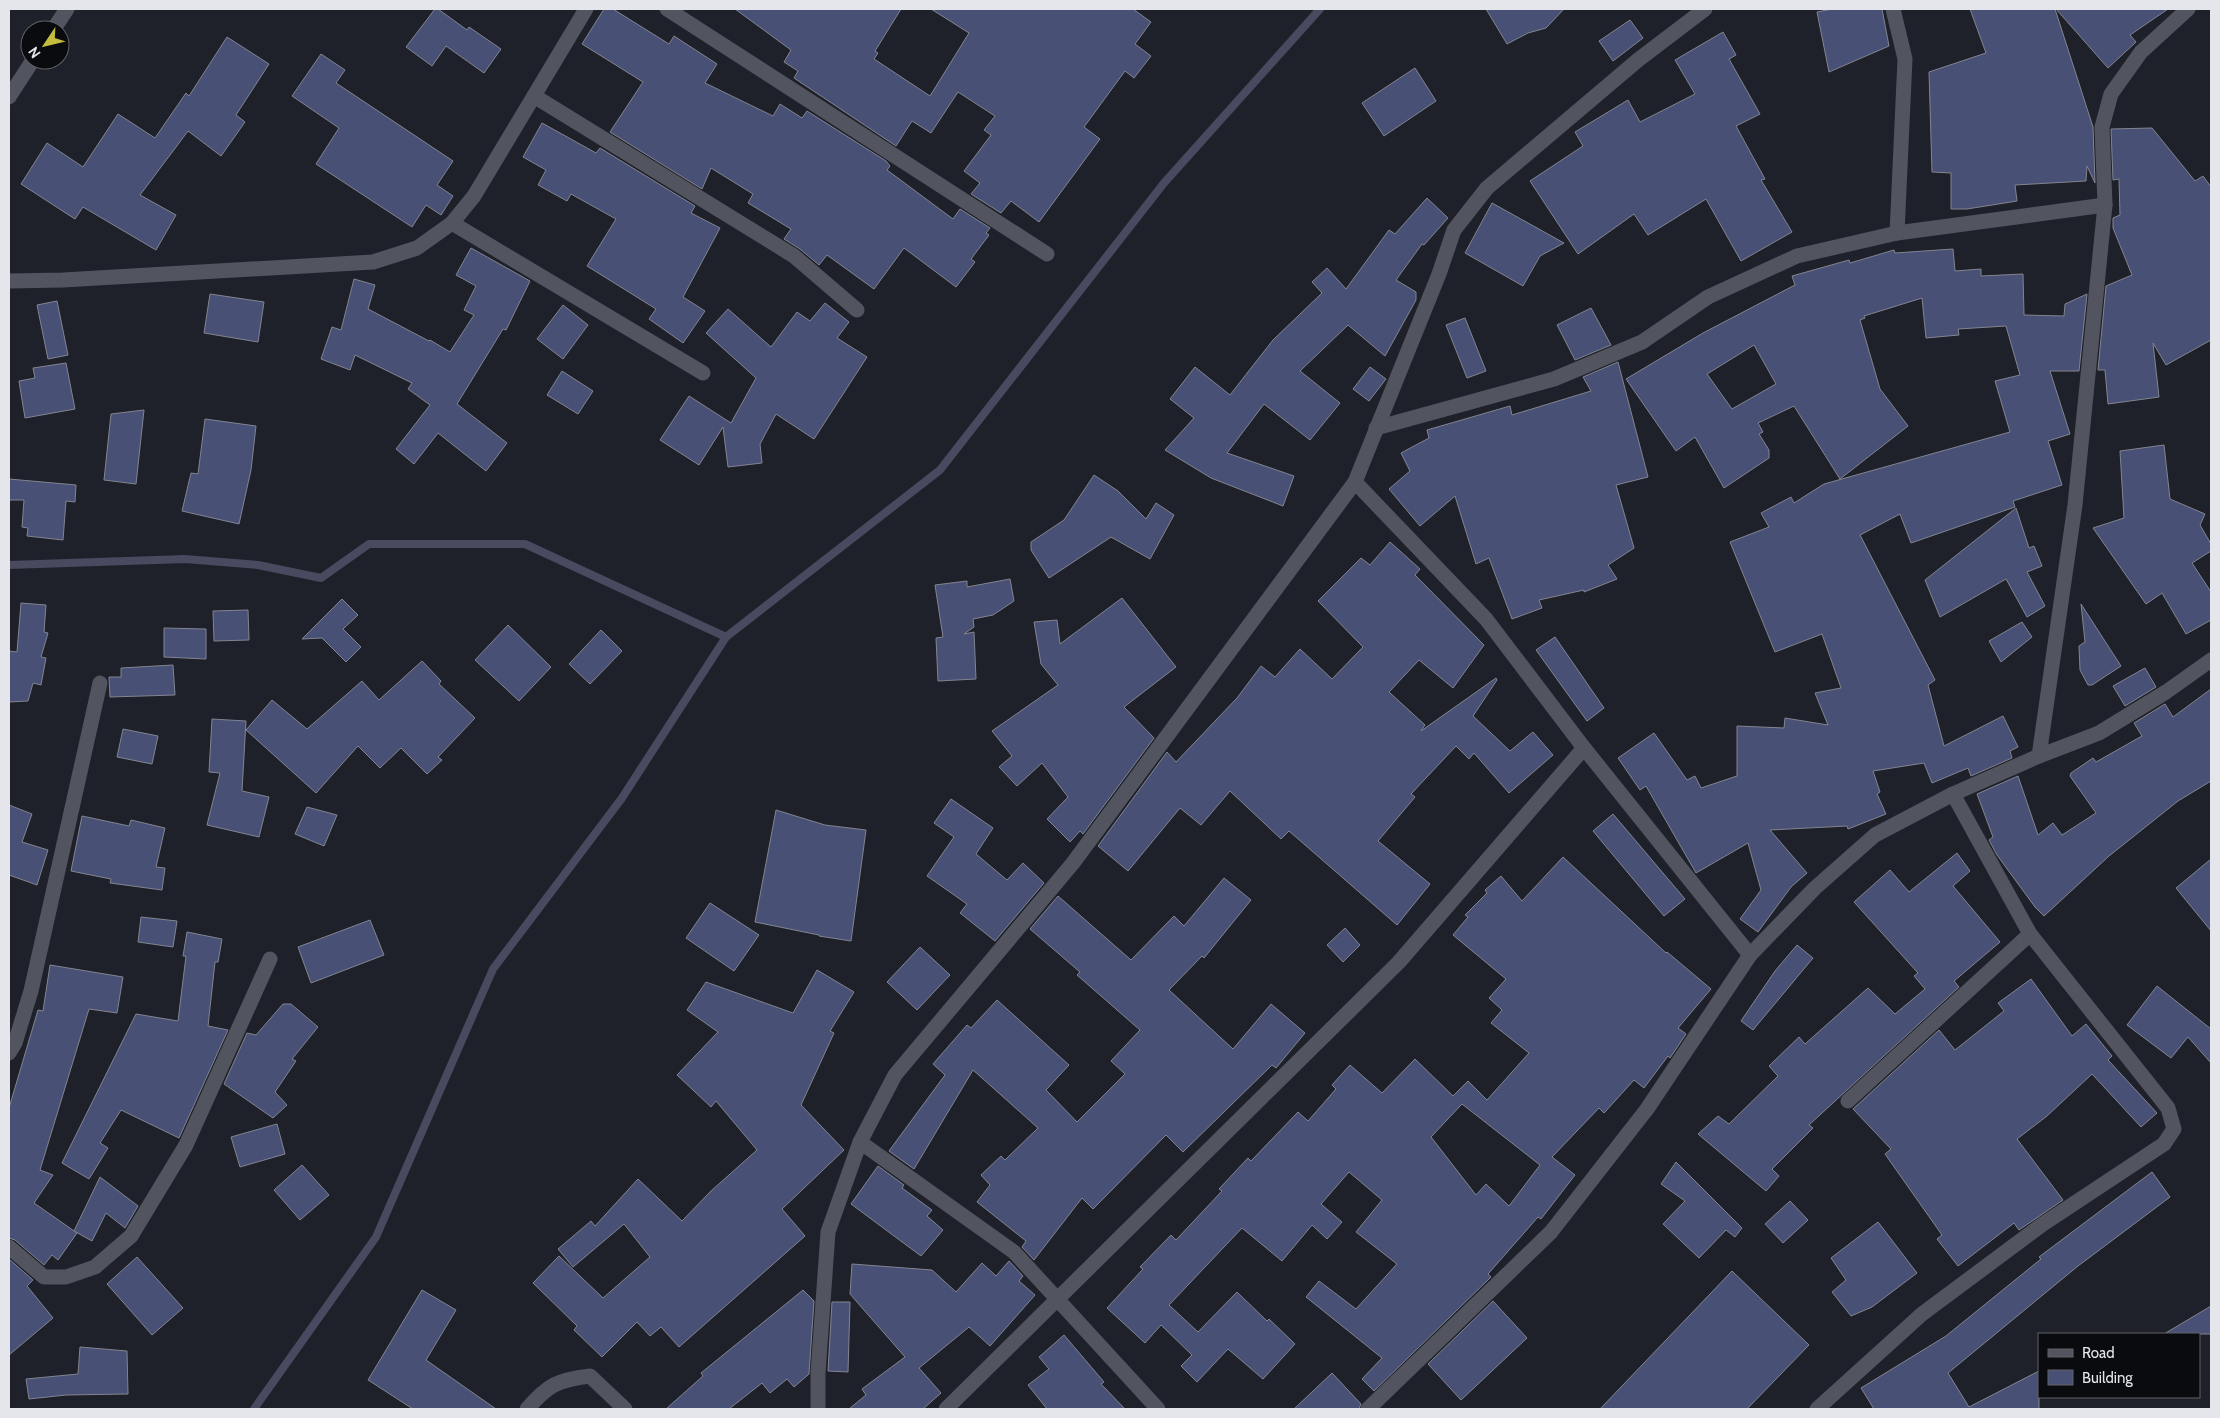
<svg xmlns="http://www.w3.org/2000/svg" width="2220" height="1418" viewBox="0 0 2220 1418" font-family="Cabin,sans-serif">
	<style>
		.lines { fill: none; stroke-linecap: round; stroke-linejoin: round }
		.stream { stroke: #494960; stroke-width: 8 }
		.building { fill: #495075; stroke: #828590; fill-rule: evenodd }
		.minor { stroke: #52545f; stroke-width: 15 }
	</style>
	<rect width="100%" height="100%" fill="#1f212a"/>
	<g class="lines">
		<!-- stream -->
		<g class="stream">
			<polyline points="9,565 185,559 258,565 321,578 369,544 525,544 726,637"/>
			<polyline points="254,1409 376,1237 493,969 622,798 726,637 940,470 1164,183 1320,9"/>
		</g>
	</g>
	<!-- building -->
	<g class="building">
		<polygon points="435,9 438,9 467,30 469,27 501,49 484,73 446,46 432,66 406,47"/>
		<polygon points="604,9 613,9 669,44 674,36 717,64 705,83 773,116 780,104 802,118 807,111 886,161 890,166 887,170 953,219 960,209 990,228 986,233 989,235 971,259 975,262 956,287 904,248 874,289 827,255 819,265 800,249 784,239 791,229 748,203 753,194 711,168 702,189 610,132 643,82 582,44"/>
		<polygon points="735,9 901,9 875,51 878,53 874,59 930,96 969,33 931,9 1133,9 1151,22 1135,44 1151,56 1134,78 1125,71 1084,127 1100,139 1039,222 1011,201 1001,213 971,194 980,183 964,171 991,135 984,130 995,116 958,92 931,133 912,121 896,146 794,78 798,71 784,62 791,50"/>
		<polygon points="1486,9 1564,9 1546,28 1528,33 1507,44"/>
		<polygon points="1832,9 1882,9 1889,46 1829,72 1817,12"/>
		<polygon points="1970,9 2055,9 2093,127 2095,183 2087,166 2086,181 2015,185 2017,201 1967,209 1951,209 1951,173 1932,172 1929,72 1986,53"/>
		<polygon points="2056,9 2168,9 2130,35 2136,42 2108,68"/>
		<polygon points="1630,20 1643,38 1613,61 1599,41"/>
		<polygon points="1723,32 1736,55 1729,59 1760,114 1736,126 1765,179 1761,180 1792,232 1741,261 1706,199 1648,235 1634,214 1578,254 1530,181 1583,146 1575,132 1628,100 1640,122 1695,94 1675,60"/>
		<polygon points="227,37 269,64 236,115 245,122 221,156 188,131 140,195 176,215 156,250 83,207 75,219 21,184 47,143 83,167 118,114 155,138 186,93 189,96"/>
		<polygon points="321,54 345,70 336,83 453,161 437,185 453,196 441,215 426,205 412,227 316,164 339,128 292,96"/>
		<polygon points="1415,68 1436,101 1384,136 1362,103"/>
		<polygon points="542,123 596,153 600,148 695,206 691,213 720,228 683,297 705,311 683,343 649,319 656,309 587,266 616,219 571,194 567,201 538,185 546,170 523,157"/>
		<polygon points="2152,128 2195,181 2203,176 2211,187 2211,340 2166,365 2153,343 2159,397 2108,404 2105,370 2098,370 2106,286 2132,275 2113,228 2113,218 2120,215 2119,179 2113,180 2111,129"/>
		<polygon points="1427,198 1448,218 1424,245 1422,244 1396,280 1416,292 1416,300 1385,356 1348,325 1300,371 1340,403 1310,440 1264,404 1227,453 1294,476 1283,506 1211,478 1165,450 1194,418 1170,399 1195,367 1230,395 1273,340 1322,293 1312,282 1327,268 1346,289 1389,230 1395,234"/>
		<polygon points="1492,203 1564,243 1540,256 1523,286 1465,253"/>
		<polygon points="471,248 530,281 506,330 503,329 457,404 507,443 486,471 438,433 414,464 396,449 430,405 408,389 412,383 355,355 350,370 321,359 332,327 341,330 354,279 375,285 368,309 429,341 430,340 450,352 474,315 464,310 476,286 456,275"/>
		<path d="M1953 249 1955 271 1981 269V276L2023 274 2024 315 2064 316 2065 304 2087 294 2079 371H2050L2070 434 2048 441 2062 485 2013 501 2015 507 1911 543 1900 514 1860 535 1935 680 1928 685 1944 746 2003 716 2018 747 2010 751 2012 758 1971 776 1968 768 1932 783 1924 763 1873 771 1880 792 1877 794 1886 814 1848 829 1847 826 1770 830 1807 873 1791 887 1758 932 1740 919 1761 890 1748 843 1696 873 1646 786 1640 790 1618 758 1654 733 1687 780 1695 776 1701 788 1737 776V726L1784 728 1785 718 1828 725 1815 693 1841 688 1822 634 1775 652 1730 542 1769 527 1761 513 1791 497 1794 503 1824 484 2010 432 1995 381 2020 375 2006 326 1958 329 1959 335 1926 338 1922 298 1864 316 1865 318 1860 320 1880 389 1908 426 1840 479 1794 406 1758 423 1763 432 1759 434 1769 450V458L1724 488 1695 437 1676 451 1626 379 1703 333 1795 285 1792 276 1849 260 1850 263 1894 250 1895 253ZM1754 345 1776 384 1732 409 1707 374Z"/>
		<polygon points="210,294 264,302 258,342 204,333"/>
		<polygon points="57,301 68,355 48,359 37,305"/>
		<polygon points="825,303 849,322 837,338 867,357 814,439 776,414 760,444 762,463 728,467 723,427 699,465 660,440 689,396 731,423 756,378 706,333 728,309 771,347 797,312 810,321"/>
		<polygon points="563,305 588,325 563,359 537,339"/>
		<polygon points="1591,308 1611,345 1575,360 1557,325"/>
		<polygon points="1465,318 1486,371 1467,378 1446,325"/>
		<polygon points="1618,362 1648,477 1616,485 1634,548 1608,565 1617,579 1584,592 1584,590 1539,600 1542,608 1512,619 1489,558 1476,564 1455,496 1420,526 1389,489 1410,471 1401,453 1429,438 1427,430 1510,406 1512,415 1591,391 1583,377"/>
		<polygon points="66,363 75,409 25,418 19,381 35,378 33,368"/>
		<polygon points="1370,367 1386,379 1369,401 1353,389"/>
		<polygon points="562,371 593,391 578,414 547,395"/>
		<polygon points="144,410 136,484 104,480 111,414"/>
		<polygon points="205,419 256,426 251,470 239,524 182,511 191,473 198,474"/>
		<polygon points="2164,445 2170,499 2205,514 2200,525 2211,544 2211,551 2192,563 2211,592 2211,620 2186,634 2162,593 2146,604 2093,528 2124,518 2120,451"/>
		<polygon points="1094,475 1118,491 1146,519 1156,503 1174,515 1150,559 1111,537 1049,578 1031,550 1031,542 1064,520"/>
		<polygon points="9,479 76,485 75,502 66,501 63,540 27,536 28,528 22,527 24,500 9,500"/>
		<polygon points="2016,508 2029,548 2034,546 2042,566 2027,572 2045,606 2027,617 2006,579 1940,617 1925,580"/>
		<polygon points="1390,542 1420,569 1415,575 1484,645 1453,688 1419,660 1389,692 1425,725 1421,731 1496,678 1497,680 1473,716 1510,751 1533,732 1553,755 1509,793 1474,753 1469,759 1456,746 1411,794 1415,797 1378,841 1430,884 1397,925 1289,831 1281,839 1230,791 1201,825 1180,808 1128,871 1098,846 1167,752 1176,762 1237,698 1261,666 1275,677 1300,649 1332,679 1363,647 1318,601 1361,558 1370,565"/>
		<polygon points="1010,579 1014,601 993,615 973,619 974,627 964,634 974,632 976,679 938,681 936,638 943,637 935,585 967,581 967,587"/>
		<polygon points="1122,598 1176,667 1124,707 1154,738 1083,834 1080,831 1070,842 1047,819 1068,797 1042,763 1017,786 999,767 1012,756 992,731 1058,685 1041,664 1034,622 1057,620 1060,644"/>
		<polygon points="342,599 358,615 343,629 361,647 346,662 322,638 302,639"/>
		<polygon points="21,603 46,605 44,632 48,633 41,657 46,658 41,685 33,683 28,701 9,702 9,651 17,652"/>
		<polygon points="2081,604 2121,666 2092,685 2088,685 2080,670 2079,646 2085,642"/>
		<polygon points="248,610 249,640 214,641 213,611"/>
		<polygon points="2022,622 2032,637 2001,662 1989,641"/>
		<polygon points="508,625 551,667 519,701 475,660"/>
		<polygon points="164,628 206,629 206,659 164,657"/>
		<polygon points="601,630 622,651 590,684 569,664"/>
		<polygon points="1555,637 1604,708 1587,721 1536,650"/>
		<polygon points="422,661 441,681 439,684 475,718 438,757 442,760 427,774 401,748 380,768 358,746 316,793 246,730 272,700 307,729 362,681 379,700"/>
		<polygon points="173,665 175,695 110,697 109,677 121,677 121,668"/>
		<polygon points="2145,668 2156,687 2125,706 2113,686"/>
		<polygon points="2211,689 2211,781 2178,801 2109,856 2044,916 2035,907 1997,855 1989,840 1993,837 1977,794 2018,776 2038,835 2053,823 2062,835 2096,813 2070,776 2071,773 2093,758 2096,762 2142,736 2134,723 2165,704 2173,717"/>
		<polygon points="212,719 246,721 242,791 269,797 259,837 207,825 220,773 209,772"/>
		<polygon points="123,729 158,736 152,764 117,757"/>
		<polygon points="951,799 993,828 976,854 1007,880 1023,863 1044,883 995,941 960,913 967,904 927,876 954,837 934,823"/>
		<polygon points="9,805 32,814 22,842 48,850 37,885 9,875"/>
		<polygon points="307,807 337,815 324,846 295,834"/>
		<polygon points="776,810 825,825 866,830 851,941 819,936 819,935 755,922"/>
		<polygon points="1613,814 1685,899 1664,916 1593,831"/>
		<polygon points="82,816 129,826 131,820 165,828 156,867 165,868 162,890 110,883 111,879 71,871"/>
		<polygon points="1957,853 1970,871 1953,886 2000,942 1954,981 1959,987 1809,1125 1813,1128 1772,1169 1779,1176 1766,1191 1698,1134 1718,1116 1729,1124 1778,1076 1769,1066 1799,1037 1805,1044 1868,988 1895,1014 1925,989 1914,976 1918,973 1854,902 1890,870 1909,892"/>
		<path d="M1563 857 1666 953 1667 952 1711 989 1678 1028 1686 1034 1670 1058 1668 1056 1644 1088 1634 1080 1604 1113 1599 1108 1552 1157 1575 1175 1541 1219 1538 1217 1488 1274 1491 1277 1374 1391 1362 1379 1382 1358 1306 1297 1319 1281 1356 1309 1397 1264 1356 1232 1382 1200 1349 1172 1321 1204 1342 1222 1327 1239 1312 1225 1282 1261 1242 1228 1169 1305 1198 1332 1237 1292 1267 1321 1269 1319 1295 1344 1263 1379 1228 1349 1197 1382 1181 1366 1192 1355 1161 1325 1145 1343 1107 1308 1143 1269 1140 1267 1171 1235 1176 1240 1222 1191 1219 1189 1248 1158 1251 1161 1298 1112 1308 1121 1336 1089 1332 1085 1350 1065 1382 1093 1415 1059 1453 1096 1468 1081 1487 1100 1529 1053 1491 1023 1502 1010 1489 998 1506 979 1453 935 1468 917 1465 915 1487 893 1485 890 1501 876 1522 901ZM1462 1104 1540 1165 1509 1206 1486 1184 1476 1195 1431 1137Z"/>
		<polygon points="2211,859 2211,931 2176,888"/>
		<polygon points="1224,878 1251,900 1204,958 1202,956 1169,990 1233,1049 1271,1004 1305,1033 1276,1068 1272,1065 1183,1152 1166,1135 1093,1209 1082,1198 1034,1260 1022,1247 1026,1241 977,1202 990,1185 981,1175 1001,1156 1005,1160 1038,1128 973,1070 914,1169 889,1151 945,1075 933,1064 967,1025 971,1028 997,1000 1069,1065 1046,1090 1077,1122 1125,1074 1111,1061 1140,1030 1077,975 1080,972 1030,929 1058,896 1131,960 1174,916 1184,926"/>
		<polygon points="710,903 759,935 734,971 686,938"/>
		<polygon points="141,917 177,921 173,947 138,942"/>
		<polygon points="370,920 384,955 311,983 298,947"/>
		<polygon points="1345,928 1360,945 1343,962 1327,945"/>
		<polygon points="187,932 222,939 218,962 215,962 208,1026 228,1030 179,1138 121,1110 100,1143 108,1148 89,1179 62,1163 136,1014 178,1021 186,956 183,956"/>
		<polygon points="1797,945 1813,958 1753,1030 1741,1021 1775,971"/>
		<polygon points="920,947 950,975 917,1010 887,982"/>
		<polygon points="50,965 123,977 117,1013 89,1009 40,1170 53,1175 34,1203 77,1233 58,1260 52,1255 44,1265 15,1240 9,1238 9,1108 38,1010 43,1011"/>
		<polygon points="817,970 854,992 830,1031 834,1033 801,1105 844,1150 782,1209 805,1236 679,1347 661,1327 650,1336 637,1322 602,1357 574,1330 577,1326 533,1283 559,1256 603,1298 650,1257 624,1224 573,1267 558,1249 591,1221 595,1226 638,1179 682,1221 711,1191 757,1150 716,1101 711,1107 677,1075 718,1032 687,1010 706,982 793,1013"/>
		<polygon points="2031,979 2072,1036 2086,1024 2112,1056 2108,1060 2157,1113 2141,1127 2092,1074 2047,1116 2017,1139 2063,1200 2019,1230 2014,1223 1958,1266 1937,1239 1942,1235 1885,1154 1891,1149 1853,1109 1939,1030 1955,1050 2004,1011 1998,1003"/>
		<polygon points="2157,986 2211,1029 2211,1063 2188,1037 2171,1058 2127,1025"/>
		<polygon points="283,1004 291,1004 318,1027 292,1059 296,1061 275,1092 287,1105 273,1118 224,1084 247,1033 256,1035"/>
		<polygon points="277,1124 285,1154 240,1167 231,1137"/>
		<polygon points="1676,1162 1742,1228 1735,1237 1726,1230 1699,1258 1663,1224 1685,1201 1661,1184"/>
		<polygon points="302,1165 329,1195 300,1220 274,1190"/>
		<polygon points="878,1166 904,1185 902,1188 932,1210 927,1216 943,1230 921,1256 851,1204"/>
		<polygon points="2152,1172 2170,1197 2078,1266 1948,1373 1969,1407 2039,1371 2039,1409 1874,1409 1861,1388 1946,1336 2041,1259 2039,1257"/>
		<polygon points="100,1177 138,1206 125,1228 106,1213 92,1241 74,1231"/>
		<polygon points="1790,1201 1808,1220 1783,1243 1765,1224"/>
		<polygon points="1878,1222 1917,1273 1872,1307 1851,1316 1832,1292 1846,1280 1831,1258"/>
		<polygon points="137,1257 183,1308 152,1335 107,1284"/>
		<polygon points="9,1259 33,1280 27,1286 53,1318 9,1355"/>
		<polygon points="1009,1261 1023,1276 1019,1281 1035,1295 990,1346 969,1327 919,1368 941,1393 923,1409 849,1409 866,1395 862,1389 905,1357 850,1294 852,1264 932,1270 956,1292 982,1263 996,1276"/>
		<polygon points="1732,1271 1809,1345 1747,1409 1600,1409"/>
		<polygon points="422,1290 456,1310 426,1360 496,1409 413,1409 368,1380"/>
		<polygon points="803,1290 814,1301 809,1374 794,1387 787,1379 770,1393 762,1383 729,1409 666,1409 703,1376 701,1373"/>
		<polygon points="1493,1301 1527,1338 1461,1400 1428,1364"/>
		<polygon points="832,1302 850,1302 848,1372 828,1371"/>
		<polygon points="2211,1306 2211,1334 2164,1334"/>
		<polygon points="1064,1335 1104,1382 1101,1384 1125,1409 1047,1409 1028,1385 1049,1369 1039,1357"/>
		<polygon points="80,1347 127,1351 128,1394 66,1395 29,1399 26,1379 78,1374"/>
		<polygon points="1332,1373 1361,1404 1359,1409 1294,1409"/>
	</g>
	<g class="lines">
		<!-- minor -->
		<g class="minor">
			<polyline points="667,9 1047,254"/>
			<polyline points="1893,9 1905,59 1897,233"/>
			<polyline points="53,30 67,9"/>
			<polyline points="534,96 794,256 857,310"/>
			<polyline points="9,97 33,60"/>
			<polyline points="452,223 703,373"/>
			<polyline points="9,281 63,280 373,262 417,248 452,223 474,196 586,9"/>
			<polyline points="1376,428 1554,379 1642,342 1708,297 1797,256 1897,233 2105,205"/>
			<polyline points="1355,482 1486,619 1584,748 1750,955"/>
			<polyline points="2039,756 2075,505 2105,205 2102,127 2111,94 2141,52 2188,9"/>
			<polyline points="9,1053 15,1043 31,991 100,683"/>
			<polyline points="1848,1101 2030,934"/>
			<polyline points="860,1142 1014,1252 1158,1409"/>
			<polyline points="9,1247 44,1277 66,1277 95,1267 131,1236 186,1145 270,959"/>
			<path d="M527 1409C548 1385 557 1380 590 1376L625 1409"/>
			<polyline points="818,1409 818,1373 828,1232 860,1142 895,1075 1073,863 1355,482 1439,274 1454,230 1487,188 1638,60 1705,9"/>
			<polyline points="946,1409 1399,962 1584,748"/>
			<polyline points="1368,1409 1551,1232 1647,1109 1750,955 1815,888 1875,835 1953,794 2039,756 2099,733 2166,692 2211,660"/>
			<polyline points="1817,1409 1922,1314 2043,1224 2164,1144 2174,1129 2168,1108 2030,934 1953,794"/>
		</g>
	</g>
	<!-- border -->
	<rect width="2220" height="1418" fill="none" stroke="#e4e6ec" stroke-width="20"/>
	<!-- legend -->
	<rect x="2038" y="1333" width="162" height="65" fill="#0a0b0f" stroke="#616367"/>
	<rect x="2048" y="1349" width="25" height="8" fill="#52545f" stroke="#616367"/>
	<text x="2082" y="1358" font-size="15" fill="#e4e6ec">Road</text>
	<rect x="2048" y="1370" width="25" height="15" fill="#495075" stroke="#616367"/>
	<text x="2082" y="1383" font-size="15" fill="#e4e6ec">Building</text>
	<!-- north arrow -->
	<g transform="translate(45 45) rotate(235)"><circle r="24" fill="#0a0b0f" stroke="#616367"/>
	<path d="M0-4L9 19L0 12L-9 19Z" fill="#c4bc3e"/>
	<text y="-8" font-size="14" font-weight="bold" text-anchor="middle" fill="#e4e6ec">N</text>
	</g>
</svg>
